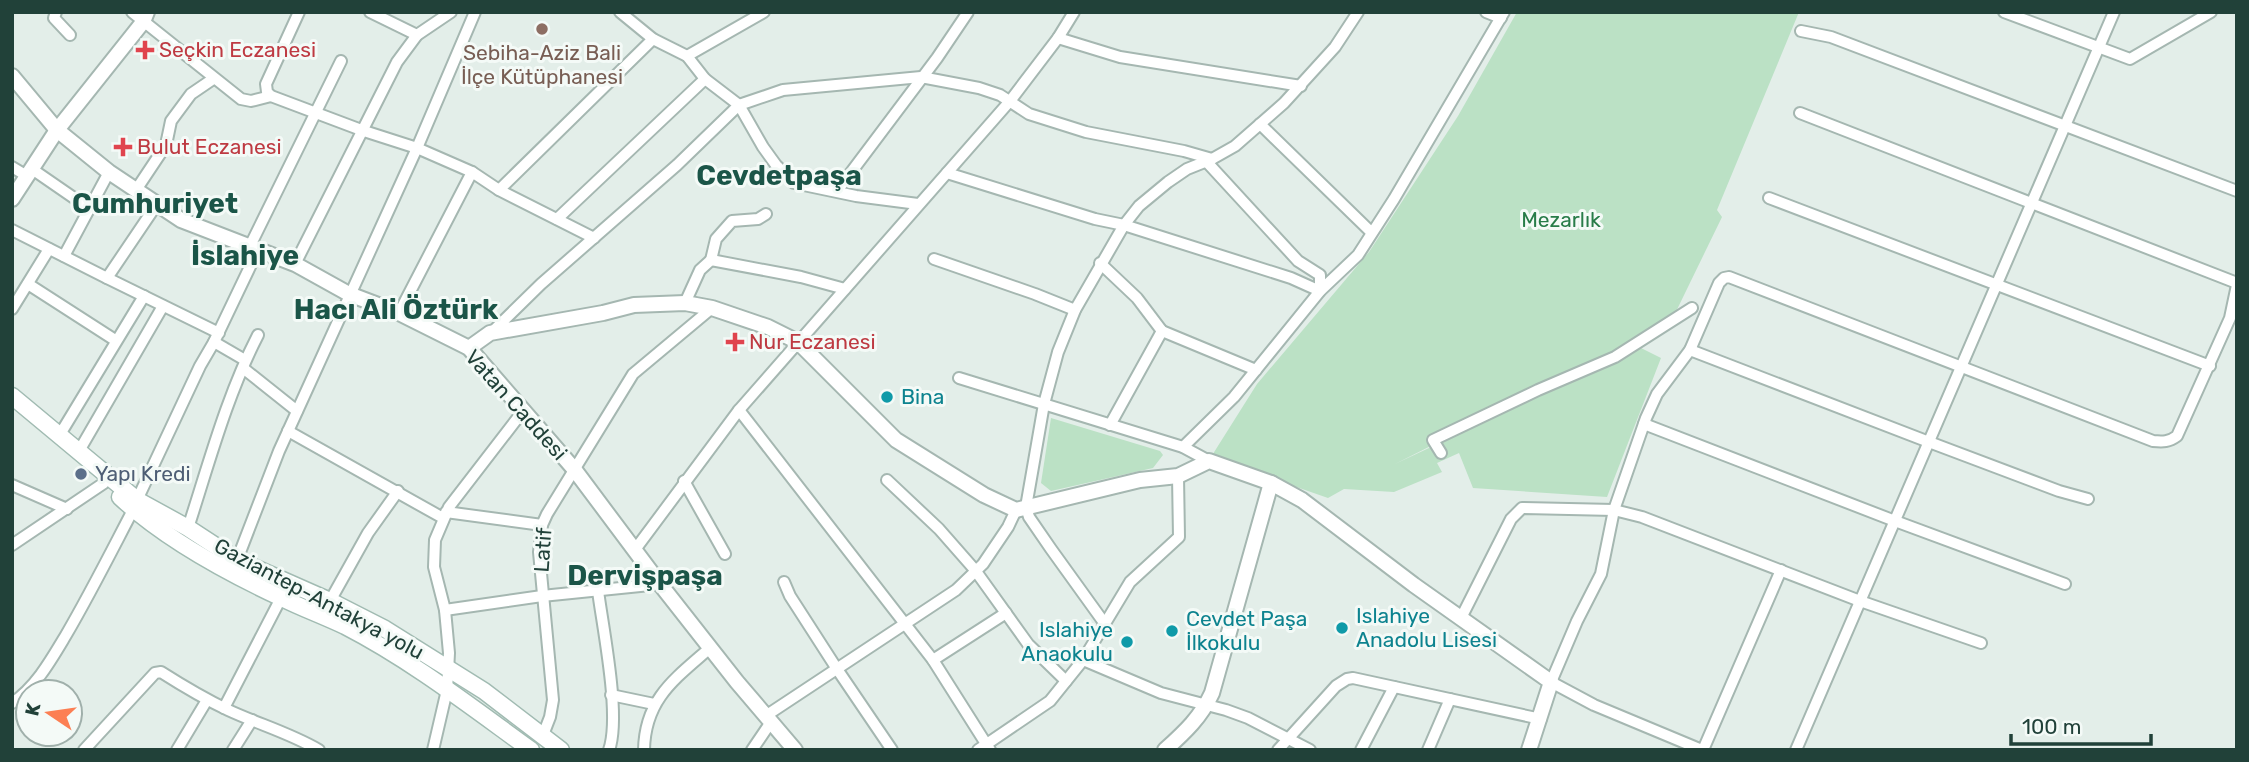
<svg xmlns="http://www.w3.org/2000/svg" width="2249" height="762" viewBox="0 0 2249 762" font-family="Rubik,sans-serif">
	<style>
		.green { fill: #bbe1c5 }
		.lines { fill: none; stroke-linecap: round; stroke-linejoin: round }
		.minor-casing { stroke: #a5b7b1; stroke-width: 14 }
		.tertiary-casing { stroke: #a5b7b1; stroke-width: 18 }
		.secondary-casing { stroke: #a1bbb2; stroke-width: 19 }
		.minor { stroke: #fff; stroke-width: 10 }
		.tertiary { stroke: #fff; stroke-width: 14 }
		.secondary { stroke: #fff; stroke-width: 16 }
		.education-dot { fill: #8d6e63; stroke: #f4faf7; stroke-width: 2.5 }
		.health-dot { fill: #e0444e; stroke: #f4faf7; stroke-width: 2.5 }
		.culture-dot { fill: #0f9aa8; stroke: #f4faf7; stroke-width: 2.5 }
		.service-dot { fill: #5c6f8a; stroke: #f4faf7; stroke-width: 2.5 }
		.labels { text-anchor: middle; stroke-width: 6; stroke-linejoin: round; paint-order: stroke }
		.health-label { font-size: 21px; fill: #be3a42; stroke: #f4faf7; text-anchor: start }
		.education-label { font-size: 21px; fill: #785e54; stroke: #f4faf7 }
		.park-label { font-size: 21px; fill: #287c49; stroke: #f4faf7 }
		.culture-label { font-size: 21px; fill: #0d838f; stroke: #f4faf7; text-anchor: start }
		.street-label { font-size: 21px; fill: #214139; stroke: #f4faf7 }
		.service-label { font-size: 21px; fill: #4e5e75; stroke: #f4faf7; text-anchor: start }
		.district-label { font-size: 28px; font-weight: bold; fill: #1b5548; stroke: #f4faf7 }
	</style>
	<rect width="100%" height="100%" fill="#e3eee9"/>
	<!-- green -->
	<g class="green">
		<polygon points="1517,12 1799,12 1717,210 1722,217 1669,326 1395,464 1641,348 1661,358 1607,497 1473,488 1459,453 1437,463 1442,472 1394,492 1344,489 1328,498 1211,457 1257,384 1369,252 1458,116"/>
		<polygon points="1051,418 1160,451 1163,455 1153,468 1051,491 1041,483"/>
	</g>
	<g class="lines">
		<defs>
			<g id="minor">
				<polyline points="56,12 54,18 70,35"/>
				<polyline points="132,12 241,99 251,101 271,96"/>
				<polyline points="299,12 266,84 267,92 271,96 364,131 417,148 472,172 499,190 594,238"/>
				<polyline points="370,12 417,35"/>
				<polyline points="620,12 653,39 687,56 705,79 739,105 763,147 776,165 794,183 856,196 918,204"/>
				<polyline points="1486,12 1501,18"/>
				<polyline points="2004,12 2130,59 2211,12"/>
				<polyline points="1801,31 1831,37 2237,191"/>
				<polyline points="1058,38 1120,57 1301,86"/>
				<polyline points="687,56 764,12"/>
				<polyline points="1800,113 2237,283"/>
				<polyline points="1260,124 1371,232"/>
				<polyline points="12,167 27,176"/>
				<polyline points="32,169 90,209"/>
				<polyline points="947,173 1095,219 1124,225 1291,278 1320,291 1320,275 1298,261 1205,160"/>
				<polyline points="136,190 166,145 171,121 191,94 213,79"/>
				<polyline points="499,190 653,39"/>
				<polyline points="837,191 937,58 968,12"/>
				<polyline points="1769,198 2210,366"/>
				<polyline points="766,214 758,219 732,221 716,239 711,260 801,277 845,289"/>
				<polyline points="557,219 705,79"/>
				<polyline points="12,230 107,278 157,204"/>
				<polyline points="250,246 341,61"/>
				<polyline points="64,256 109,172"/>
				<polyline points="934,259 1035,294 1075,310"/>
				<polyline points="1100,263 1137,298 1162,331 1256,370"/>
				<polyline points="295,264 397,62 417,35 451,12"/>
				<polyline points="107,278 219,333"/>
				<polyline points="28,284 115,340"/>
				<polyline points="685,303 700,270 711,260"/>
				<polyline points="12,309 49,249"/>
				<polyline points="399,313 472,172"/>
				<polyline points="491,333 541,284 677,165 739,105 783,90 921,77 979,88 1000,95 1029,114 1086,132 1184,151 1212,159"/>
				<polyline points="214,342 245,360"/>
				<polyline points="1690,350 1929,442 2059,491 2088,499"/>
				<polyline points="243,368 297,411"/>
				<polyline points="959,378 1183,447 1209,461"/>
				<polyline points="739,410 933,660 990,750"/>
				<polyline points="1644,424 1895,521 2065,584"/>
				<polyline points="1110,425 1162,331"/>
				<polyline points="288,431 443,518"/>
				<polyline points="59,436 144,296"/>
				<polyline points="1183,447 1234,397 1320,291 1358,255 1394,199 1504,12"/>
				<polyline points="79,451 163,306"/>
				<polyline points="1441,453 1433,440 1538,390 1615,357 1692,308"/>
				<polyline points="887,480 939,529 975,570 1028,644 1066,681"/>
				<polyline points="684,481 725,554"/>
				<polyline points="12,485 67,509"/>
				<polyline points="137,500 200,366 214,342 258,250"/>
				<polyline points="446,512 542,525"/>
				<path d="M188 528C209 463 227 395 258 335"/>
				<polyline points="12,545 104,483"/>
				<polyline points="634,551 739,410 1010,101 1058,38 1074,12"/>
				<polyline points="237,560 279,451 417,148 475,12"/>
				<polyline points="784,582 790,596 837,669 892,750"/>
				<path d="M598 591C603 629 621 716 609 750"/>
				<polyline points="330,601 368,533 398,491"/>
				<polyline points="445,610 542,596 660,584"/>
				<polyline points="1461,618 1511,519 1522,508 1614,510 1642,517 1860,601 1981,643"/>
				<polyline points="1105,624 1051,549 1029,517 1026,507 1044,404 1058,352 1075,310 1124,225 1139,206 1168,182 1187,169 1212,159 1235,146 1284,103 1335,47 1358,12"/>
				<polyline points="933,660 1006,613"/>
				<polyline points="1083,660 1161,693 1226,710 1248,718 1310,750"/>
				<polyline points="611,695 654,704"/>
				<path d="M12 703C36 687 51 660 66 635 90 594 111 552 133 510"/>
				<polyline points="224,708 281,598"/>
				<polyline points="767,715 956,590 983,564 1008,527 1016,510"/>
				<polyline points="543,735 550,717 553,700 539,552 542,525 547,514 633,374 712,308"/>
				<path d="M84 750 155 673 161 672C183 686 205 699 228 710 258 724 290 733 319 750"/>
				<polyline points="177,750 207,700"/>
				<polyline points="233,750 252,720"/>
				<polyline points="433,750 447,690 449,653 445,610 434,567 435,540 449,507 523,411"/>
				<path d="M644 750C645 698 676 678 711 647"/>
				<polyline points="752,750 771,722"/>
				<polyline points="978,750 1050,701 1083,660 1130,582 1179,537 1178,476"/>
				<polyline points="1278,750 1336,686 1347,679 1353,678 1541,719"/>
				<polyline points="1361,750 1394,687"/>
				<polyline points="1428,750 1450,699"/>
				<path d="M1702 750 1594 705 1551 682 1577 621 1601 574 1614 510 1646 418 1657 394 1690 350 1719 283 1724 278 1729 277 2153 441C2163 442 2169 442 2177 436L2230 318 2237 285"/>
				<polyline points="1703,750 1781,570"/>
				<polyline points="1796,750 2114,12"/>
			</g>
			<g id="tertiary">
				<polyline points="12,76 57,130 109,172 181,220 295,264 349,294 399,313 469,348 574,469 660,584 737,682 795,750"/>
				<polyline points="12,199 57,130 143,22 147,12"/>
				<polyline points="469,348 490,333 603,313 634,305 685,303 712,308 768,327 798,342 896,440 984,495 1016,510 1140,480 1178,476 1209,461 1271,483 1302,500 1414,585 1551,682 1529,750"/>
				<path d="M1165 750C1185 732 1201 717 1212 693L1271 483"/>
			</g>
			<g id="secondary">
				<polyline points="12,396 137,500 188,528 237,560 330,601 385,629 484,691 561,750"/>
				<path d="M120 497C165 539 226 572 282 598 302 608 324 616 345 626 411 660 470 706 531 750"/>
			</g>
		</defs>
		<!-- minor casing -->
		<use href="#minor" class="minor-casing"/>
		<!-- tertiary casing -->
		<use href="#tertiary" class="tertiary-casing"/>
		<!-- secondary casing -->
		<use href="#secondary" class="secondary-casing"/>
		<!-- minor -->
		<use href="#minor" class="minor"/>
		<!-- tertiary -->
		<use href="#tertiary" class="tertiary"/>
		<!-- secondary -->
		<use href="#secondary" class="secondary"/>
	</g>
	<!-- markers -->
	<circle class="education-dot" cx="542" cy="29" r="7"/>
	<g class="health-dot">
		<path d="M141.5 39.5h7v7h7v7h-7v7h-7v-7h-7v-7h7z"/>
		<path d="M119.5 136.5h7v7h7v7h-7v7h-7v-7h-7v-7h7z"/>
		<path d="M731.5 331.5h7v7h7v7h-7v7h-7v-7h-7v-7h7z"/>
	</g>
	<g class="culture-dot">
		<circle cx="887" cy="397" r="7"/>
		<circle cx="1342" cy="628" r="7"/>
		<circle cx="1172" cy="631" r="7"/>
		<circle cx="1127" cy="642" r="7"/>
	</g>
	<circle class="service-dot" cx="81" cy="474" r="7"/>
	<g class="labels">
		<!-- health labels -->
		<g class="health-label">
			<text x="159" y="57">Seçkin Eczanesi</text>
			<text x="137" y="154">Bulut Eczanesi</text>
			<text x="749" y="349">Nur Eczanesi</text>
		</g>
		<!-- education labels -->
		<g class="education-label">
			<text x="542" y="60">Sebiha-Aziz Bali<tspan x="542" dy="24">İlçe Kütüphanesi</tspan></text>
		</g>
		<!-- park labels -->
		<g class="park-label">
			<text x="1561" y="227">Mezarlık</text>
		</g>
		<!-- culture labels -->
		<g class="culture-label">
			<text x="901" y="404">Bina</text>
			<text x="1356" y="623">Islahiye<tspan x="1356" dy="24">Anadolu Lisesi</tspan></text>
			<text x="1186" y="626">Cevdet Paşa<tspan x="1186" dy="24">İlkokulu</tspan></text>
			<text x="1113" y="637" text-anchor="end">Islahiye<tspan x="1113" dy="24">Anaokulu</tspan></text>
		</g>
		<!-- street labels -->
		<g class="street-label">
			<text transform="translate(516 405) rotate(48)" y="7">Vatan Caddesi</text>
			<text transform="translate(543 550) rotate(-86)" y="7">Latif</text>
			<text transform="translate(319 599) rotate(28)" y="7">Gaziantep-Antakya yolu</text>
		</g>
		<!-- service labels -->
		<g class="service-label">
			<text x="95" y="481">Yapı Kredi</text>
		</g>
		<!-- district labels -->
		<g class="district-label">
			<text x="779" y="185">Cevdetpaşa</text>
			<text x="155" y="213">Cumhuriyet</text>
			<text x="245" y="265">İslahiye</text>
			<text x="396" y="319">Hacı Ali Öztürk</text>
			<text x="645" y="585">Dervişpaşa</text>
		</g>
	</g>
	<!-- border -->
	<rect width="2249" height="762" fill="none" stroke="#214139" stroke-width="28"/>
	<!-- north arrow -->
	<g transform="translate(49 713) rotate(283)"><circle r="33" fill="#f4faf7" stroke="#a0b0ab" stroke-width="2"/>
	<path d="M0-5L12 26L0 18L-12 26Z" fill="#fc7f53"/>
	<text y="-10" font-size="19" font-weight="bold" text-anchor="middle" fill="#214139">K</text>
	</g>
	<!-- scale -->
	<path d="M2011 734v10h140v-10" fill="none" stroke="#214139" stroke-width="3.5"/>
	<text x="2022" y="734" font-size="21" fill="#214139" stroke="#f4faf7" stroke-width="5" paint-order="stroke">100 m</text>
</svg>
